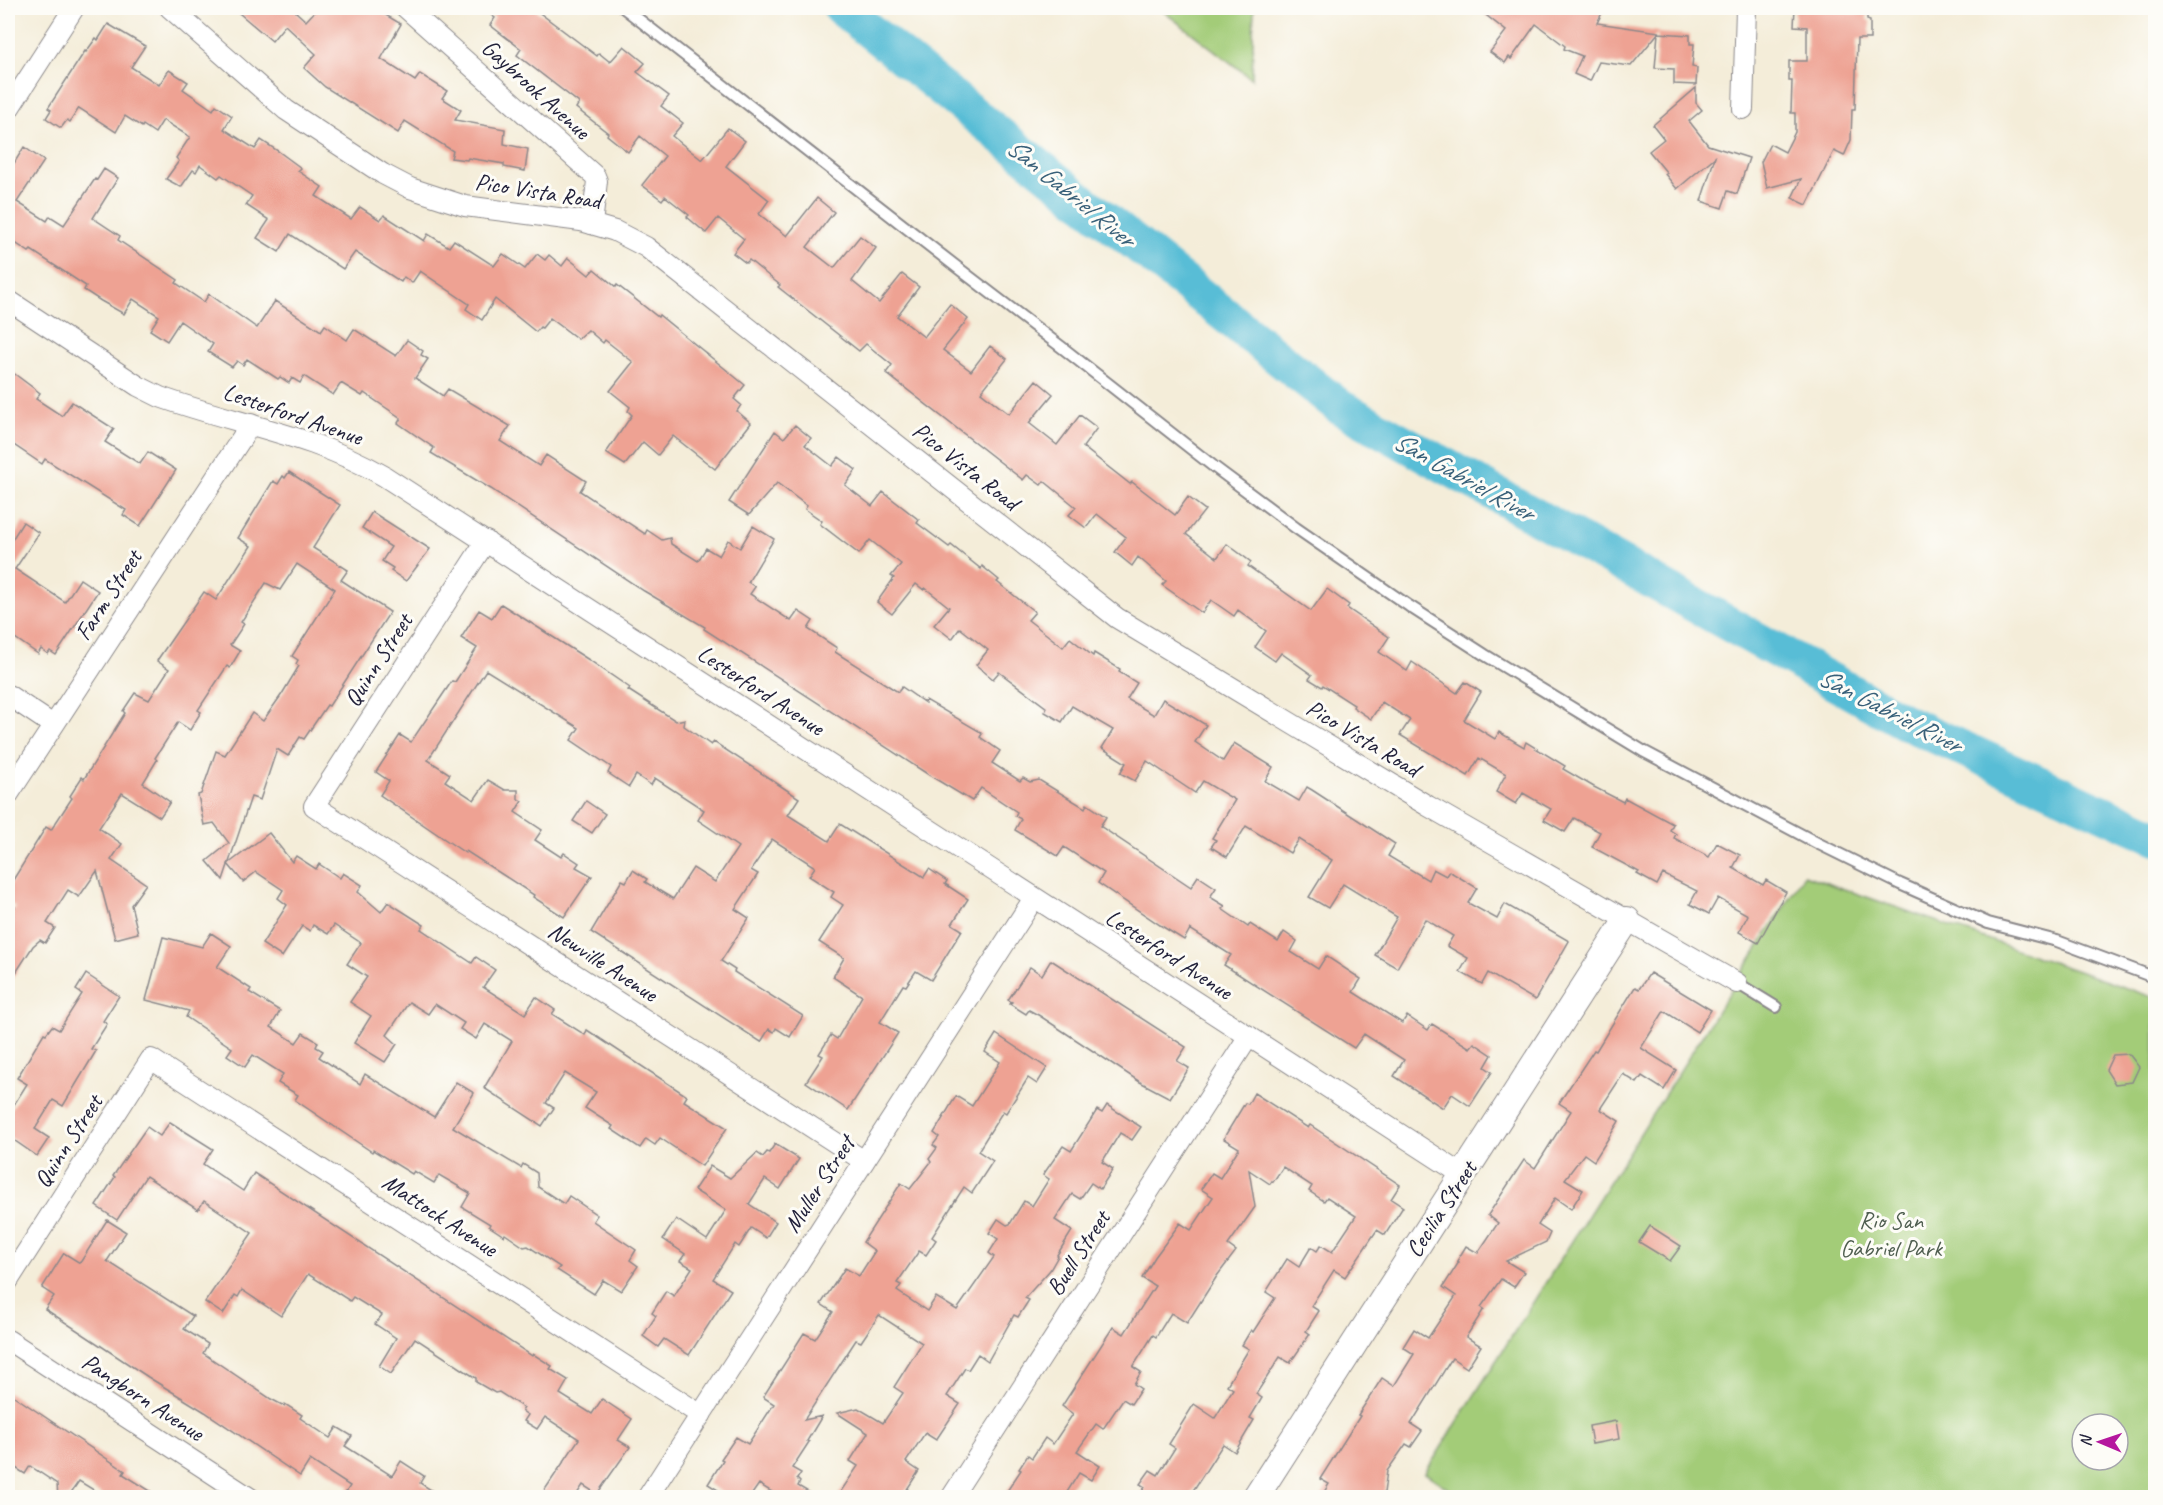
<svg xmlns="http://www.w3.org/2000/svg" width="2163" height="1505" viewBox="0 0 2163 1505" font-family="Caveat,sans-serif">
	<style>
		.green { fill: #a3cc78; stroke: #62775a; stroke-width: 1.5; fill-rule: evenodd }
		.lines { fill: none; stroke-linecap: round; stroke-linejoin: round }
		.river { stroke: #58bdd6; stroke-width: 36 }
		.building { fill: #eea293 }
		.service-casing { stroke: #8b888a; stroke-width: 14 }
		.minor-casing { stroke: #8b888a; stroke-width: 22 }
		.tertiary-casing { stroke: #8b888a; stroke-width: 28 }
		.service { stroke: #fff; stroke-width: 10 }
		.minor { stroke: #fff; stroke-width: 20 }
		.tertiary { stroke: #fff; stroke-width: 26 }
		.labels { text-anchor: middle; stroke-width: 6; stroke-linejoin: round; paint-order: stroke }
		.street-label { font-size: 24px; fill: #22223b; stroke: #fdfcf7 }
		.park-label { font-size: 24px; fill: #4f5e50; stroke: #fdfcf7 }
		.water-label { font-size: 26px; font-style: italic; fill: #386079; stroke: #fdfcf7 }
	</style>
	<rect width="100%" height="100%" fill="#fdfcf7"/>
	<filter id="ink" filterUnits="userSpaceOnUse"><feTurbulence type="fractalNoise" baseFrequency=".0167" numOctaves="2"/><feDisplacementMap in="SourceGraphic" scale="12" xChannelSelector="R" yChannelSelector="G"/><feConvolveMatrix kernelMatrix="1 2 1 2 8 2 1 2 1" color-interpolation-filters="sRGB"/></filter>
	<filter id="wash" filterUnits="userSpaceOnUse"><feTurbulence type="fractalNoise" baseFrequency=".008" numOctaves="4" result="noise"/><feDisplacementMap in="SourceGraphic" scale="24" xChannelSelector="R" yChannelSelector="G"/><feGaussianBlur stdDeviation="1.35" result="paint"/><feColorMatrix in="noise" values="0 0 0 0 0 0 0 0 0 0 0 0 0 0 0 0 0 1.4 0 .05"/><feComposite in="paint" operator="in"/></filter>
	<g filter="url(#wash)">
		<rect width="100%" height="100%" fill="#f4edd9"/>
		<!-- green -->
		<g class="green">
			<polygon points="1159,8 1254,8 1252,79"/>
			<path d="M1804 875 2155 998V1497L1462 1498 1425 1473ZM2082 1424H2118V1460H2082Z"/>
		</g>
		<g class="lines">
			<!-- river -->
			<polyline class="river" points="841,8 1340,407 1905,722 2156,837"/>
		</g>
		<g id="blocks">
			<!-- building -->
			<g class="building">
				<polygon points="233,8 300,8 296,12 306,21 318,8 374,8 401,24 381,59 415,81 420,74 447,91 442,98 461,110 455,120 505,129 504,144 528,149 525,171 504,167 504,164 468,158 467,160 451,158 453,151 405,121 398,133 325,87 304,68 316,54 285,25 272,41"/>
				<polygon points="482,8 533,8 597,56 599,53 610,62 624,46 645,63 637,72 669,96 661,106 683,123 672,136 702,160 728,128 745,141 726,166 769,200 759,214 787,236 817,198 834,212 807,247 834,268 860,236 876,248 852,281 879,303 902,274 919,287 897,316 924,337 950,304 968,319 943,350 971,371 990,346 1007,359 981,392 1009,414 1036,380 1053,394 1029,423 1057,445 1080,415 1097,428 1083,447 1130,484 1132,482 1175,515 1188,497 1205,510 1186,534 1217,558 1227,544 1251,562 1248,566 1311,611 1327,589 1349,605 1347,608 1389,637 1379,652 1407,671 1412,662 1457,693 1465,682 1481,692 1464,720 1495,739 1499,732 1524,747 1526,742 1565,766 1563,769 1594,787 1623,802 1625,798 1673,824 1670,830 1676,834 1674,838 1709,857 1717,843 1740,855 1733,868 1763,885 1766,880 1786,892 1758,943 1739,932 1748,915 1718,898 1709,914 1690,904 1697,891 1663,874 1657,885 1637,874 1639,872 1592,847 1600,832 1574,818 1565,832 1544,820 1551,809 1523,793 1516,804 1496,792 1506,774 1479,758 1468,776 1400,735 1410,720 1382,702 1371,719 1353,707 1354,705 1323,685 1322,687 1309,679 1312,675 1281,653 1275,661 1255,647 1266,631 1238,610 1234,616 1211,600 1202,613 1162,585 1166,581 1138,557 1132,566 1115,552 1126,537 1097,514 1086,528 1069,515 1076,507 1044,481 1041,485 1027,475 1023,480 886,373 892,365 866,344 859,351 778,287 780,285 749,260 746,263 733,253 744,239 718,218 706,233 687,217 689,215 665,196 662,200 642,185 665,156 640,136 628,152 607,135 608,133 576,108 579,103 517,55 521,49 490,25 495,18"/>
				<polygon points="1477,8 1589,8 1602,13 1597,23 1659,32 1631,66 1599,62 1590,81 1574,74 1582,56 1564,49 1565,46 1536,24 1511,59 1509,57 1505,63 1490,52 1506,31"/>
				<polygon points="1795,8 1847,8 1847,13 1867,14 1867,20 1870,21 1870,39 1857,39 1855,109 1852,109 1851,140 1844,156 1834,151 1807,205 1792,198 1801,179 1767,188 1761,162 1770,144 1785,152 1795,132 1795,113 1791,113 1792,81 1789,81 1789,61 1807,61 1807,27 1794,26"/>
				<polygon points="108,24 145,46 131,67 159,85 169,70 188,82 183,89 213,110 216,105 232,116 224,129 255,149 261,140 278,151 301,168 298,171 322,187 316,196 351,219 360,207 380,220 384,215 424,241 428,234 449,247 454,240 494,266 503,254 525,269 537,254 545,260 549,255 562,266 568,258 589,275 594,269 616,287 617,285 658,317 659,315 745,385 734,399 741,405 737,411 751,423 715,469 673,436 658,455 643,442 625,465 606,453 632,415 628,411 630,407 610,391 633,362 605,340 603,343 588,330 578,339 550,318 542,328 540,327 536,332 495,299 482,320 466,309 469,304 420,271 412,283 404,277 401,282 355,252 343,269 290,234 279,252 257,238 269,220 246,205 252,196 221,175 218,178 200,165 196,172 193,170 181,187 166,179 179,161 176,158 190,137 163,120 155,133 143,125 142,127 125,116 116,132 79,108 70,122 67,120 61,128 46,118 51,110 48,108 85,51 86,52 96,38 98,40"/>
				<polygon points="1658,33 1690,35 1690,44 1694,44 1692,67 1697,68 1696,85 1674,84 1674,69 1655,68"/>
				<polygon points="1696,88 1696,103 1702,110 1689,121 1708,145 1749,158 1737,194 1728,191 1722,208 1701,201 1715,157 1677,189 1665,174 1667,173 1649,151 1664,139 1653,125"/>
				<polygon points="24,147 44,161 17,202 47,221 50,216 64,225 95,179 97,180 104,169 118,178 93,218 120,236 118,240 178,280 176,283 204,302 209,294 257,328 275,301 321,331 325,325 347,340 354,329 396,356 407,340 423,351 421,355 428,359 415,378 443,396 448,389 510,426 500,441 539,466 546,455 586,481 580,491 645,534 647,530 662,540 670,538 671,544 698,561 706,548 719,556 728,540 740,548 753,526 774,539 748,582 755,587 750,594 791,621 798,611 813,621 808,629 837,648 835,652 898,692 902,687 925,703 926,700 979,731 982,734 980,737 1000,751 992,763 1020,781 1023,778 1030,782 1039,780 1085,808 1087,804 1106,817 1100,826 1191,887 1198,876 1216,888 1210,897 1225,906 1222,909 1248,927 1250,924 1278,942 1284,932 1297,941 1291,952 1318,969 1326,956 1361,979 1353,992 1402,1023 1407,1016 1428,1030 1432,1024 1470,1048 1474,1043 1492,1055 1485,1067 1492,1072 1470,1106 1452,1094 1443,1108 1394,1076 1404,1060 1364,1034 1354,1048 1224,965 1231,955 1190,929 1184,940 1160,925 1098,883 1104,873 1064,847 1058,856 1015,830 1021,819 1015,816 1017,812 981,788 972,801 929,775 704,629 705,627 644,591 491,489 431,453 434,448 398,423 401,418 364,393 362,396 341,383 333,395 304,376 300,383 292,378 289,383 280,377 278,379 247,359 243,365 237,361 232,367 208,352 213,344 180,321 167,341 150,330 159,316 133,299 124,314 101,301 84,290 86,286 31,250 29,252 8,238 8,173"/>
				<polygon points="8,369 40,393 36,399 62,416 72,402 114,429 105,442 140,464 148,452 176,470 140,526 123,515 126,510 45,459 42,464 8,441"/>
				<polygon points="795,425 811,438 805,445 832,466 839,457 856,470 845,485 872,506 883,492 919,520 917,523 949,547 951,545 981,569 982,566 999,580 997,582 1035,612 1028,620 1063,647 1070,638 1093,656 1094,653 1120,669 1119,672 1137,683 1127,699 1154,715 1163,699 1206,725 1195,742 1223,761 1234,743 1273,767 1265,781 1299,801 1307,787 1312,790 1395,844 1388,856 1428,880 1433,869 1446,876 1449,871 1477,888 1468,903 1497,919 1505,904 1569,941 1535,1000 1488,973 1482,984 1460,972 1468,958 1447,946 1453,936 1425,919 1397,968 1375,955 1397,917 1343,884 1328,908 1309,897 1332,860 1299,839 1290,853 1246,826 1227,857 1211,847 1216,840 1212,838 1235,800 1203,781 1195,793 1147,761 1135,781 1120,773 1126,763 1102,748 1113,730 1072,706 1062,722 1045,712 1047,708 999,672 993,679 976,665 988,650 960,628 952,639 934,625 949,607 925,588 924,590 916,584 892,614 877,602 894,578 891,576 901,564 870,540 859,554 820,524 822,521 805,509 807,506 777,483 749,515 729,502 775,431 784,438"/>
				<polygon points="289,472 340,505 313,548 348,570 341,580 390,612 329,706 327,705 304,739 300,737 288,756 277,749 260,800 251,797 223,880 207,861 229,843 214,823 204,825 198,795 201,794 216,751 225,755 252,713 263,721 282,694 299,666 296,664 298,660 292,656 335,589 297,564 280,590 266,583 241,622 244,624 230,645 240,651 230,668 227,666 198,710 201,712 190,730 178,722 155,758 157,760 143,783 170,802 160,817 122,793 99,828 122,844 111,860 146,884 131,905 138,933 115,939 97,871 79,897 68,890 47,923 55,928 45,943 40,940 33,946 8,985 8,918 15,907 8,902 8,888 46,827 51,830 72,798 70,796 82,777 84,779 125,713 123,711 135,693 149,700 169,669 157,661 158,659 204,592 216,600 251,546 238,538 273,481 278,484 283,476 285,478"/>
				<polygon points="372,512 430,549 406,581 391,571 393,568 382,561 391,547 362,528"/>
				<polygon points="23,522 39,533 15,569 65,602 80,579 98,591 56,655 50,651 48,654 41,649 38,654 8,633 8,546"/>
				<polygon points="501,604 589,660 630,688 628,690 676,721 685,719 684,726 711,745 714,742 799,798 788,815 829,841 840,824 924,877 929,869 947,881 945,884 968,899 952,924 962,930 931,980 916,971 906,986 903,985 880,1022 898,1033 848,1110 806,1082 823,1056 819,1054 831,1035 837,1039 862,996 833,977 844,958 819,942 843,905 831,897 834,892 809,876 815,867 772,839 751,870 758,874 735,909 749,918 721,961 735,970 734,972 803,1016 790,1037 776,1028 774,1032 769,1029 761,1042 591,932 622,880 626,882 633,870 647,879 645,882 673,899 693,868 715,882 738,847 698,820 704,810 655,778 651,785 636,775 629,787 608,773 611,767 571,740 579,728 486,670 428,760 450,774 445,781 474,800 488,780 505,790 518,790 518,799 522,801 515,812 542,830 535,840 561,857 564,853 579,863 576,867 592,876 564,917 533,897 534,895 466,851 465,853 380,795 389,781 376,772 400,735 411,742 452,681 455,682 477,648 461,638 479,610 492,618"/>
				<polygon points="586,801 605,814 592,833 573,821"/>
				<polygon points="269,833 292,862 296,856 316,869 319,864 340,878 343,873 362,885 358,892 381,912 388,902 424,925 421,929 472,963 476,957 495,970 483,987 525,1014 536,997 555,1010 552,1014 585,1035 587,1030 687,1096 684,1101 727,1128 702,1166 660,1138 655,1145 646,1139 640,1148 611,1129 613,1126 585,1108 596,1092 565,1073 546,1103 554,1108 542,1126 484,1088 512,1041 485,1024 476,1039 460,1029 464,1023 435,1004 428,1014 409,1002 387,1035 397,1044 385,1062 354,1043 371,1016 350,1002 367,977 347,964 361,943 334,925 328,934 313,925 310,931 302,926 282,957 262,944 287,905 278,898 283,890 256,872 243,882 228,864"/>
				<polygon points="211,933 231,946 217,967 251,989 249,992 280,1011 271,1027 296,1043 303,1033 318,1042 316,1047 323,1051 319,1057 360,1084 365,1074 434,1117 456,1082 474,1093 453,1127 521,1168 523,1164 537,1173 538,1187 564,1204 569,1196 597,1215 593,1221 636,1250 630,1260 638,1266 621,1291 603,1280 594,1294 557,1270 560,1267 528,1246 524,1247 505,1234 504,1236 489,1226 490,1224 462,1207 470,1193 439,1175 434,1183 414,1171 412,1174 373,1150 372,1152 295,1100 298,1095 278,1083 283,1074 253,1055 245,1067 227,1055 232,1048 186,1017 189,1011 146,1000 163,937 202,947"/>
				<polygon points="1051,960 1186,1047 1177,1061 1189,1068 1170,1098 1140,1082 1040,1016 1029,1010 1026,1014 1010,1004 1012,1002 1008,1000 1030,967 1042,975"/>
				<polygon points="1650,973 1711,1010 1697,1032 1664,1011 1641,1048 1676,1070 1664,1090 1642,1076 1637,1083 1623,1074 1600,1109 1619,1121 1618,1123 1594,1161 1584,1154 1565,1179 1583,1190 1571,1209 1555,1198 1538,1225 1550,1233 1546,1242 1506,1261 1524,1272 1514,1287 1501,1279 1481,1307 1484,1309 1466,1337 1481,1346 1467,1368 1452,1358 1411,1424 1422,1431 1411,1447 1406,1444 1387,1471 1384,1493 1380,1497 1321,1497 1329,1484 1320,1479 1360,1416 1358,1415 1382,1378 1394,1386 1414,1354 1403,1347 1414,1329 1428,1338 1456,1296 1443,1287 1459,1262 1457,1261 1466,1246 1478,1253 1498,1223 1488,1215 1524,1160 1535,1168 1571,1111 1559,1103 1594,1050 1596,1051 1635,987 1639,989"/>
				<polygon points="86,974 119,996 103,1021 107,1024 91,1049 96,1051 63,1106 53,1100 35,1129 49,1138 37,1156 8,1136 8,1114 27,1084 17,1078 44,1033 46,1034 52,1026 59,1030 82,994 76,990"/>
				<polygon points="996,1034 1047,1068 1037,1084 1028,1078 1006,1113 1003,1111 978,1151 993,1161 972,1193 964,1187 932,1237 936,1240 926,1255 919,1251 897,1283 901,1285 897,1291 927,1311 936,1297 957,1310 994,1257 989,1253 998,1239 989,1233 998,1219 1007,1225 1010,1224 1024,1201 1032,1206 1049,1179 1043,1175 1063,1146 1071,1151 1097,1110 1102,1113 1107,1105 1141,1127 1132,1140 1120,1133 1102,1162 1113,1169 1100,1189 1091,1183 1080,1199 1072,1194 1055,1220 1072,1231 1057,1255 1058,1256 1050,1270 1025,1298 1029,1300 1018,1317 1014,1315 988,1361 978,1354 968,1370 965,1368 947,1396 960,1404 936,1440 925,1433 906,1462 919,1471 902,1497 837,1497 858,1466 850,1461 868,1433 837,1413 858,1408 883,1423 903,1393 894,1387 922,1343 879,1315 861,1342 856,1340 804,1420 822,1416 807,1441 809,1442 792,1468 801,1473 797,1479 800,1482 798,1486 817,1497 780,1497 759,1484 750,1497 729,1497 708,1484 723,1460 721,1459 736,1437 748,1444 774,1404 763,1397 804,1333 815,1339 833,1312 821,1304 845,1268 859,1276 875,1251 863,1242 901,1183 910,1189 931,1162 929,1159 937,1148 933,1145 939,1137 934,1133 956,1096 972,1106 1000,1062 985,1052"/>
				<polygon points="2129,1054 2139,1067 2132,1082 2115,1084 2106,1070 2113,1055"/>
				<polygon points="1254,1093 1308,1128 1310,1125 1400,1185 1391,1199 1403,1207 1385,1235 1377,1230 1345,1277 1334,1270 1311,1306 1319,1311 1306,1331 1310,1334 1290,1363 1280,1357 1256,1394 1262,1398 1250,1418 1254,1420 1235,1452 1223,1444 1189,1497 1138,1497 1145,1487 1140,1484 1150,1470 1158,1475 1175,1448 1169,1444 1194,1404 1215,1418 1233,1389 1227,1385 1249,1349 1242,1345 1251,1330 1253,1332 1275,1298 1266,1292 1287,1259 1299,1267 1311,1247 1317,1251 1321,1245 1332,1252 1356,1216 1327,1197 1324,1201 1309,1191 1312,1186 1283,1167 1273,1182 1272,1181 1270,1184 1249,1170 1255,1207 1228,1245 1236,1251 1217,1276 1187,1323 1171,1313 1156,1337 1153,1335 1133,1367 1141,1372 1134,1384 1141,1389 1131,1404 1123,1399 1103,1429 1096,1424 1077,1451 1100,1466 1091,1480 1079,1473 1064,1497 1003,1497 1021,1470 1019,1469 1028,1455 1032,1458 1045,1438 1053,1444 1073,1414 1062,1406 1113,1327 1124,1334 1155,1286 1142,1278 1155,1257 1180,1223 1191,1230 1213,1197 1201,1189 1212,1173 1220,1178 1239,1148 1224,1139 1226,1134 1245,1103 1248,1104"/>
				<polygon points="170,1122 213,1149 203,1164 243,1191 254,1173 532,1356 533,1354 552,1366 550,1369 568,1380 560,1394 592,1414 602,1399 632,1419 618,1440 630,1447 597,1494 583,1485 575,1497 540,1497 579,1439 545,1417 537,1429 524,1421 528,1415 522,1411 524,1408 499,1392 495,1393 476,1382 476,1378 415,1338 391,1374 379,1366 396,1338 375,1324 382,1315 353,1297 350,1301 308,1274 281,1316 242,1290 238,1297 235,1295 223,1314 205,1302 252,1233 204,1201 198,1210 146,1176 117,1220 96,1206 115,1177 113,1176 147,1127 160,1136"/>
				<polygon points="775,1144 799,1159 780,1189 765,1179 749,1204 776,1222 766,1238 751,1228 739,1247 735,1244 713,1279 731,1290 689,1355 664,1339 658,1347 643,1336 656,1316 652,1313 666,1291 674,1296 692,1268 680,1261 685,1254 663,1239 676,1219 707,1240 726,1210 694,1190 710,1166 730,1178 757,1153 763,1157 767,1152 769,1153"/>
				<polygon points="107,1220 126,1232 107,1261 193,1316 184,1329 208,1344 203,1353 271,1399 284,1406 285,1404 302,1415 300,1418 330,1438 337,1427 352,1436 345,1446 392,1476 401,1461 424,1476 420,1483 442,1497 343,1497 350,1486 310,1460 300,1476 205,1412 148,1377 45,1309 54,1296 42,1288 64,1253 80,1263"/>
				<polygon points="1650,1226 1681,1246 1670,1261 1639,1242"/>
				<polygon points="8,1392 125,1471 123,1474 160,1497 105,1497 79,1481 68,1497 58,1497 57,1484 30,1466 25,1474 8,1463"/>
				<polygon points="1616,1421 1619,1439 1592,1444 1589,1426"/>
			</g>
		</g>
	</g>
	<g filter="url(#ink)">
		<use href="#blocks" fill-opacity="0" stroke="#8b888a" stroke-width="1.5"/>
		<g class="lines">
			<defs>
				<g id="service">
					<polyline points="624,8 958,268 1064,349 1213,466 1296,528 1409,606 1485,655 1643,751 1817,843 1900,884 1988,923 2057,941 2156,978"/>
					<polyline points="1737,983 1776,1007"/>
				</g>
				<g id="minor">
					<polyline points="170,8 286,110 383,174 410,188 465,206 581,221 615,231 646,247 1117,618 1428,806 1737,983"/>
					<polyline points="406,8 595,176 597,181 592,224"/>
					<polyline points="1743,109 1746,8"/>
					<polyline points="8,110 74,8"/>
					<path d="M8 300 138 386 160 397C235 424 314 435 384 476L1463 1175"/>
					<polyline points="486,541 314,806 864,1161"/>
					<polyline points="8,695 53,725"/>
					<polyline points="8,795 251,424"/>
					<polyline points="8,1281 151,1059 701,1415"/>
					<polyline points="8,1340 250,1498"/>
					<polyline points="647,1498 1034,898"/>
					<polyline points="951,1498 1249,1036"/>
				</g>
				<polyline id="tertiary" points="1255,1498 1627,920"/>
			</defs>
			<!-- service casing -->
			<use href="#service" class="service-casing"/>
			<!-- minor casing -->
			<use href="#minor" class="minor-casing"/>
			<!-- tertiary casing -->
			<use href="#tertiary" class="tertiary-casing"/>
			<!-- service -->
			<use href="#service" class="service"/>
			<!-- minor -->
			<use href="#minor" class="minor"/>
			<!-- tertiary -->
			<use href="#tertiary" class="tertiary"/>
		</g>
	</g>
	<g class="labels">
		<!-- street labels -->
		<g class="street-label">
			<text transform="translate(536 89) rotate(42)" y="8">Gaybrook Avenue</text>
			<text transform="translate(538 191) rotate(9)" y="8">Pico Vista Road</text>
			<text transform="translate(293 414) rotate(19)" y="8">Lesterford Avenue</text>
			<text transform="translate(966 466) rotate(38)" y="8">Pico Vista Road</text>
			<text transform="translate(108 595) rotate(-57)" y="8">Farm Street</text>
			<text transform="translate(378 660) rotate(-57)" y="8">Quinn Street</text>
			<text transform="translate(761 690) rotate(33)" y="8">Lesterford Avenue</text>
			<text transform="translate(1363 738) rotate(31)" y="8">Pico Vista Road</text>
			<text transform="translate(1169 954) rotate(33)" y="8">Lesterford Avenue</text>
			<text transform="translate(603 962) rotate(33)" y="8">Newville Avenue</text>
			<text transform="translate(68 1141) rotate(-57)" y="8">Quinn Street</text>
			<text transform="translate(819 1184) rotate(-57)" y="8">Muller Street</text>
			<text transform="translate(1441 1209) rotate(-57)" y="8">Cecilia Street</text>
			<text transform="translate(440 1215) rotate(33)" y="8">Mattock Avenue</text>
			<text transform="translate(1078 1253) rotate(-57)" y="8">Buell Street</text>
			<text transform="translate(143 1397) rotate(33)" y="8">Pangborn Avenue</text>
		</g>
		<!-- park labels -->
		<g class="park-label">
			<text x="1891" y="1228">Rio San<tspan x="1891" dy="28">Gabriel Park</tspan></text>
		</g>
		<!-- water labels -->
		<g class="water-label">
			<text transform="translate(1071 192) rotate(39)" y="9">San Gabriel River</text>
			<text transform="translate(1464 476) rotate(29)" y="9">San Gabriel River</text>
			<text transform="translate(1890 710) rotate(27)" y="9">San Gabriel River</text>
		</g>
	</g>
	<!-- margin -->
	<rect width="2163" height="1505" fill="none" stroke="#fdfcf7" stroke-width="30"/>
	<!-- north arrow -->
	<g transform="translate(2100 1442) rotate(272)"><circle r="28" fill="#fdfcf7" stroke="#a5a5ac" stroke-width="1.5"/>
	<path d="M0-4.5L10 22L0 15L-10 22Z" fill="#b5179e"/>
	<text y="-9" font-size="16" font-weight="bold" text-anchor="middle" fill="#22223b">N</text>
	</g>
</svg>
